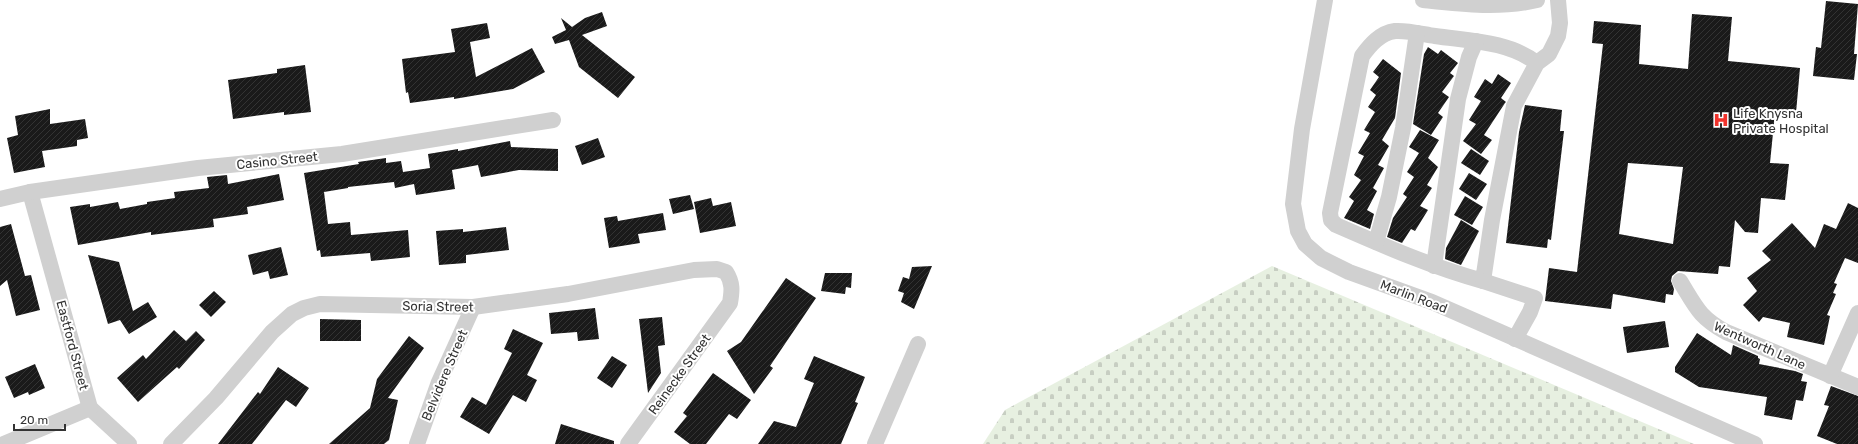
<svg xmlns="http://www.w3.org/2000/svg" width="1858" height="444" viewBox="0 0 1858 444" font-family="Rubik,sans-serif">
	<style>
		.cemetery { fill: url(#cemetery-stones) }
		.building { fill: url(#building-hatch); fill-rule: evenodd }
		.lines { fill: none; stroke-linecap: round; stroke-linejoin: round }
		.minor { stroke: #d0d0d0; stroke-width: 16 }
		.labels { text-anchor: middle; stroke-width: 4; stroke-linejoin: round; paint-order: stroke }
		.poi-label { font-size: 13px; fill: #333; stroke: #fff; text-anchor: start }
		.street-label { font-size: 13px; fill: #333; stroke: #fff }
	</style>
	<defs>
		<pattern id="cemetery-stones" width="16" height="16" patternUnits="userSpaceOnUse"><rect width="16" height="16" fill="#e7f0e1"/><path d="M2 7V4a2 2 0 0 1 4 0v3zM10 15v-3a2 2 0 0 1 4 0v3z" fill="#c7cec2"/></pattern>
		<pattern id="building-hatch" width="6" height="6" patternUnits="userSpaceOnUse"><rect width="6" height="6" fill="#1a1a1a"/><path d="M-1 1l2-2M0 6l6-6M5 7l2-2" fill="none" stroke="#333"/></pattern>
	</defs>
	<rect width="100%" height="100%" fill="#fff"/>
	<!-- cemetery -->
	<polygon class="cemetery" points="1272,266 1694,444 983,444 1005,410"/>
	<!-- building -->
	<g class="building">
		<polygon points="1826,1 1858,4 1854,54 1857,54 1854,80 1813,76 1816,47 1821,48"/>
		<polygon points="602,12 607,26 582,35 635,77 618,98 579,67 569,40 555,44 552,37 566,30 561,18 572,27 585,18"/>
		<path d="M1692 14 1732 17 1728 61 1800 68 1796 113H1775L1770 163 1789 164 1785 200 1761 198 1758 233 1745 232 1735 220 1730 267 1719 266 1718 274 1678 271 1672 276 1671 281 1674 289 1673 295 1666 294 1665 303 1613 294 1611 309 1545 301 1549 268 1577 272 1603 44 1592 43 1594 21 1641 25 1639 64 1688 69ZM1628 163 1683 167 1673 244 1619 234Z"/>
		<polygon points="487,23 490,38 470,42 476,77 532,48 545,72 513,89 454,99 454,97 410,103 408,92 406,93 402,59 455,52 451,29"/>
		<polygon points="1428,47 1438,54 1441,50 1458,63 1450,73 1454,76 1442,92 1449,97 1438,113 1443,117 1431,135 1413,124 1424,54"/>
		<polygon points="1383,59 1401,73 1395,118 1382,140 1389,146 1378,165 1384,168 1373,188 1377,191 1367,210 1374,214 1370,229 1344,218 1354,201 1349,197 1361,180 1354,175 1364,156 1358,153 1370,133 1364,130 1375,112 1368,107 1376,95 1370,90 1379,77 1373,72"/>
		<polygon points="305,65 311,112 284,115 284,112 233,119 228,80 277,73 277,69"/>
		<polygon points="1498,74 1511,83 1501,98 1506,102 1505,103 1484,135 1492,140 1481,154 1463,141 1476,124 1469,120 1481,101 1474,97 1485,79 1492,84"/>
		<polygon points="1525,105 1562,110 1560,131 1564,131 1551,240 1548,239 1547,248 1506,243 1519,132"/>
		<polygon points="50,109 50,124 85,119 88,138 77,140 77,146 42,151 45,167 14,173 7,138 18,135 15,116"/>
		<polygon points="1420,130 1439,140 1428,158 1438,167 1427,185 1432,188 1420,206 1428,210 1415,231 1411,229 1402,243 1387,237 1393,218 1407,197 1403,194 1414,177 1407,172 1419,153 1409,147"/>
		<polygon points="598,138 605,157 582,165 575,146"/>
		<polygon points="510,141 511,147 558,149 558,171 519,170 481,177 478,165 452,170 455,189 416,195 414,184 395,188 394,182 348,187 348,188 324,192 328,224 350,222 351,235 408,230 410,257 371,261 370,253 321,257 320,250 317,251 304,173 359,164 358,162 386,158 386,163 401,161 403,172 430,168 428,154 458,149 458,151"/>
		<polygon points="1471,149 1489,161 1480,175 1461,163"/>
		<polygon points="1469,173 1487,184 1476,200 1459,189"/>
		<polygon points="279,174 284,200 247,207 248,214 213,219 214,227 151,235 151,232 78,245 70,207 90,204 90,207 118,202 120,209 147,204 147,202 175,198 174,192 209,188 207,177 227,175 228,184"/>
		<polygon points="690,195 694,209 673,214 669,199"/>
		<polygon points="1465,196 1483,207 1472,225 1454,215"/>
		<polygon points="711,198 713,206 731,202 736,226 700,233 694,202"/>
		<polygon points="1848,203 1858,208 1858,263 1845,258 1834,283 1837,284 1833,293 1836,294 1827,315 1830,316 1824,345 1787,337 1790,323 1763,317 1759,322 1743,305 1757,291 1747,278 1771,260 1762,251 1792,223 1815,248 1824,224 1836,229"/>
		<polygon points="663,213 666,230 638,234 640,243 609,248 604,218 617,216 618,221"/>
		<polygon points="1461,220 1479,231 1461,265 1445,259 1446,248"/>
		<polygon points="11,224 25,276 31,275 40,310 16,316 7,280 0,286 0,227"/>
		<polygon points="506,227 509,250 466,255 466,263 439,265 436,231 463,229 463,232"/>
		<polygon points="281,247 288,275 270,279 268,271 253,275 248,255"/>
		<polygon points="88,255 119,262 133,311 148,302 157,317 129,334 120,320 108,324"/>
		<polygon points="932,266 914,309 901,302 904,293 898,291 903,277 909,279 912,267"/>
		<polygon points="825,273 852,273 851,288 846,287 845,294 821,291"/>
		<polygon points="786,278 816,298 770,366 773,368 754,394 727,351 741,342"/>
		<polygon points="214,291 226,302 211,317 199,305"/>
		<polygon points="595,308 599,339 578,341 577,332 551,334 549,313"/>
		<polygon points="662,317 665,345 658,346 661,373 648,393 639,319"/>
		<polygon points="320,319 361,320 361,341 320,341"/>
		<polygon points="1665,321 1669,347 1627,353 1623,327"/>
		<polygon points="513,329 543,343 527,375 537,380 526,402 513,395 489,434 460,417 472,397 486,405 512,353 504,349"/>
		<polygon points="174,330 186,341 196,331 205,340 179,369 177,367 138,402 117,378 143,355 146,359"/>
		<polygon points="1697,333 1731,355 1733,345 1758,356 1758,358 1760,359 1759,364 1795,371 1803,374 1801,381 1807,382 1803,401 1796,400 1792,420 1764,415 1767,397 1699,387 1675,372 1675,367"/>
		<polygon points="409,336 424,348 388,398 398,400 389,440 384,444 329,444 370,408 377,379"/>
		<polygon points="612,356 627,365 612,388 597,378"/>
		<polygon points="814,356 865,377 855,402 858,403 841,444 758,444 774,421 796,427 814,383 804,379"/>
		<polygon points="35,364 45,388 29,395 28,392 14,398 5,377"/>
		<polygon points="278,367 309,388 296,407 286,400 252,444 218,444 258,392 260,394"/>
		<polygon points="713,373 751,400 737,419 729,414 706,444 690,444 674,432 687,416 683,413"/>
		<polygon points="1831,386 1858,396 1858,444 1837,444 1817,436 1829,406 1824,405"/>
		<polygon points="561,424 614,441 614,444 555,444"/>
	</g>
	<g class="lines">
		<!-- minor -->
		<g class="minor">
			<polyline points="1325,0 1302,129 1293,204 1298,231 1305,244 1321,258 1349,272 1432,302 1755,444"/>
			<path d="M1423 0C1460 4 1500 9 1537 0"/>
			<path d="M1537 63C1508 41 1469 41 1435 36 1422 34 1407 30 1395 31 1380 33 1370 45 1362 56L1330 213 1331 220 1336 225C1384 246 1432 267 1483 281L1492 220 1514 106 1537 63 1549 54 1558 36 1560 23 1558 0"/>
			<polyline points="30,192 90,408"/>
			<polyline points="0,199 30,192 198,168 342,154 553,120"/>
			<polyline points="1376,242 1389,197 1403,128 1417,33"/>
			<polyline points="1434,266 1458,99 1469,57 1476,41"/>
			<polyline points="1483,281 1535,298 1530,312 1515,339"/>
			<path d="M1680 281C1696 307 1699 317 1726 332L1858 387"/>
			<polyline points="1830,376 1858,313"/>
			<polyline points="90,408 129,444"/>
			<polyline points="4,444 90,408"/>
			<path d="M171 444 216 398 272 332 292 314 304 308 320 304 473 307 568 294 694 270 717 269 726 272C733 283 732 291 730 303L628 444"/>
			<polyline points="417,444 439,382 473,307"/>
			<polyline points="875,444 918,344"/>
		</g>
	</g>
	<!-- icons -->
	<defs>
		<symbol id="hospital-bare" viewBox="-9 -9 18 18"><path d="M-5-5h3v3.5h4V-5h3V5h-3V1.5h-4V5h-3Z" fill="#f1342d" stroke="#fff" stroke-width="2.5" paint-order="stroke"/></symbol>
	</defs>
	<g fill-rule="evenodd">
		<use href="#hospital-bare" x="1710" y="109" width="22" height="22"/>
	</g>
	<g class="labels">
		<!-- poi labels -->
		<g class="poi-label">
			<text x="1733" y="118">Life Knysna<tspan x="1733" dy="15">Private Hospital</tspan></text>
		</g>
		<!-- street labels -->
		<g class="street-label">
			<text transform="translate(277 160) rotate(-6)" y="5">Casino Street</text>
			<text transform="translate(1414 296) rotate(21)" y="5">Marlin Road</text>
			<text transform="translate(438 306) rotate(1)" y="5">Soria Street</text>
			<text transform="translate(73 345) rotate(75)" y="5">Eastford Street</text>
			<text transform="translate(1760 345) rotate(24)" y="5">Wentworth Lane</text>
			<text transform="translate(679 374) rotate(-54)" y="5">Reinecke Street</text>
			<text transform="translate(444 375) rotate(-67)" y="5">Belvidere Street</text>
		</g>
	</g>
	<!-- scale -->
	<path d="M14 424v6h51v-6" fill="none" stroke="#333333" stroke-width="2"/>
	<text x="20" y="424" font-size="12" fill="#333333" stroke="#ffffff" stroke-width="3" paint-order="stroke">20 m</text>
</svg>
